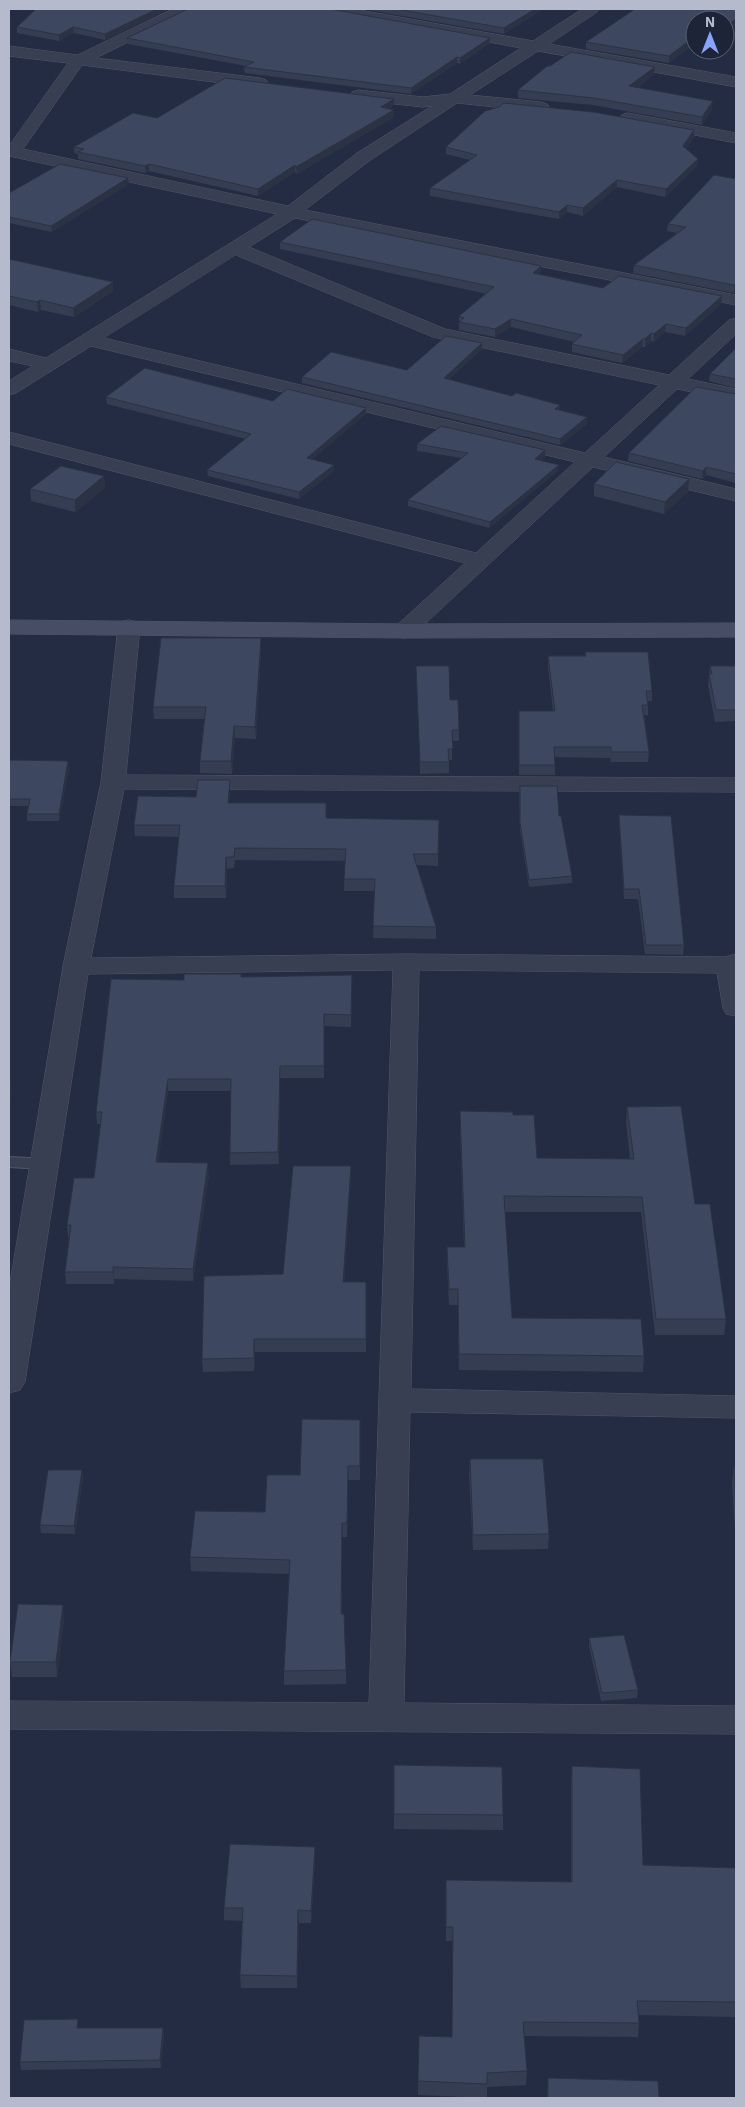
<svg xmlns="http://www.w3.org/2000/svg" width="745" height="2107" viewBox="0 0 745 2107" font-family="'IBM Plex Sans',sans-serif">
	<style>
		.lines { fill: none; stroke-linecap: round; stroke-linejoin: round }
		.lane-casing { stroke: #505769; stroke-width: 2 }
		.street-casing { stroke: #505769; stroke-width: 1 }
		.secondary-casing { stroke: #505769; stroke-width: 1 }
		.lane { fill: #393f52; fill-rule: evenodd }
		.street { fill: #393f52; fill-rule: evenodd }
		.secondary { fill: #464d65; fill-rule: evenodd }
		.wall { fill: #353d53 }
		.shaded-wall { fill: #2b3243 }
		.building { fill: #3e4760; stroke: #2b3243 }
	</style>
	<rect width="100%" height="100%" fill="#242c43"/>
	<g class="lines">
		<defs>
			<polygon id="lane" points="9,1157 49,1159 52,1163 49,1167 43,1169 9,1167"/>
			<g id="street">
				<path d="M173 9H191L189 12 96 58 260 78 266 80 268 83 266 86 260 88 82 65 23 149 288 206 357 153 432 106 423 107 358 100 352 98 350 95 352 92 358 90 423 97 450 94 521 48 331 13 326 12 324 9H354L533 41 582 9H599L597 12 549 44 736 77V87L538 51 470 95 541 102 547 104 549 107 547 110 541 112 457 103 369 161 305 210 736 295V305L295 218 249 247 445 329 669 375 729 320 736 318V334L688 379 736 389V401L677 389 604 457 736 489V501L593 467 412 636 404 638 396 636 393 631 396 626 465 563 9 444V432L476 553 575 462 91 346 16 393 9 395V381L33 366 9 361V349L46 358 277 214 9 156V146L68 63 9 56V46L77 55ZM236 255 433 337 659 385 585 453 104 338Z"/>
				<polygon points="628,113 736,133 736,143 622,121 620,118 622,115"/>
				<polygon points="129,620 137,622 140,627 126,775 736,778 736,792 124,789 91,958 406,954 725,957 736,954 736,1016 726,1014 723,1008 717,973 419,970 411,1389 736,1396 736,1418 410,1412 404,1703 736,1706 736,1734 9,1729 9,1701 369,1703 393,970 88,974 25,1382 20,1390 9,1393 9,1289 63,966 101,782 118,627 121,622"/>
			</g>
			<polygon id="secondary" points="9,620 404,624 736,623 736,637 404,638 9,634"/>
		</defs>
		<!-- lane casing -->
		<use href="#lane" class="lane-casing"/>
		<!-- street casing -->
		<use href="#street" class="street-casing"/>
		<!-- secondary casing -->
		<use href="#secondary" class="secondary-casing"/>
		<!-- lane -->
		<use href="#lane" class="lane"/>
		<!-- street -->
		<use href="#street" class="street"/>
		<!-- secondary -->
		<use href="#secondary" class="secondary"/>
	</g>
	<!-- wall -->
	<g class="wall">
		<polygon points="169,9 105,40 74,33 59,41 17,33 17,27"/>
		<polygon points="363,9 543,9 504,34"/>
		<polygon points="635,9 695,20 695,43 669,63 586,49 586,42"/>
		<polygon points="127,38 489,44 460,64 457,63 411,94 245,73 244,67 246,66 128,44"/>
		<polygon points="654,74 637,88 712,109 702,125 593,105 518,98 518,90"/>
		<polygon points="394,99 394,105 389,109 394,110 394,117 297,174 295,172 258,196 149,171 145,173 78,159 78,154 74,153 74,147 157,118"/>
		<polygon points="694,130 694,137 686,149 698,159 697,166 665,197 617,187 583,216 567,212 559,219 430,196 430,188 470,160 446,154 446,147"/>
		<polygon points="736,179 736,290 734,293 633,273 634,265 677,233 667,231 668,224"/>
		<polygon points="129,184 52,232 9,223 9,193"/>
		<polygon points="280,242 541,266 540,274 603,288 722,296 721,304 685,336 665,332 654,342 651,341 645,347 642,347 622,363 572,352 572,344 574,342 511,327 495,337 459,330 459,316 487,294 280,249"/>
		<polygon points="9,259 113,282 113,291 74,317 41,310 38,312 9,305"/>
		<polygon points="736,348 736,388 709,381 710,374"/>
		<polygon points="482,349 449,379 560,411 587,424 560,445 302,383 302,377 407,370"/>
		<polygon points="736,394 736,483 706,475 702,479 628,461 629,453"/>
		<polygon points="106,397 273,401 366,414 312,459 334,471 299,499 208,476 207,470 246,439 107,404"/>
		<polygon points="417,444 545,457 541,460 558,471 489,528 408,506 408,500 462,458 417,451"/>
		<polygon points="104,476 105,488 75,512 31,501 30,489"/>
		<polygon points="594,484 688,492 664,514 594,496"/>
		<polygon points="261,650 256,739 235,738 232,774 200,773 200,761 204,719 154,719 153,707"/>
		<polygon points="585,652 652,691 652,701 648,701 648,715 644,715 649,752 648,762 611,762 610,758 555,757 555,775 519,775 519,711 553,711 548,666 548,656 585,656"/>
		<polygon points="416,666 450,700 459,730 459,741 452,741 452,760 449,760 449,773 420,774"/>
		<polygon points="710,666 736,666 736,721 715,722 708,685"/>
		<polygon points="9,760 68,761 69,768 59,821 27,821 27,814 28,806 9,806"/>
		<polygon points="230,780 230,791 229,803 326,818 439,820 438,866 417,865 436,927 436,939 373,938 375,891 344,891 345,861 235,860 234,868 227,869 226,898 174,898 174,886 179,837 135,836 134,825 196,797"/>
		<polygon points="519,793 559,816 572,876 572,883 529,887 520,830"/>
		<polygon points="619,815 684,945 683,955 645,954 638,899 624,899 619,824"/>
		<polygon points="241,977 352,987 351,1027 324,1026 324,1078 280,1078 279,1164 230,1165 231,1091 168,1091 158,1162 209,1175 193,1281 114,1279 114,1284 66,1284 65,1272 69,1237 68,1237 67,1225 94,1178 100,1124 97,1124 96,1112 184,980"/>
		<polygon points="627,1107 695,1204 726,1319 724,1335 655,1335 641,1212 505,1212 512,1318 644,1356 643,1372 459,1370 458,1305 449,1305 447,1263 447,1247 464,1247 460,1127 460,1111 513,1115 537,1158 630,1159 626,1122"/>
		<polygon points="351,1178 344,1282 366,1282 366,1352 255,1352 254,1371 203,1372 202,1359 283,1274"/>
		<polygon points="360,1420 360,1480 348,1480 347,1537 342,1537 342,1614 346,1670 346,1684 284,1685 284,1671 289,1574 191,1571 190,1557 265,1512 300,1475"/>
		<polygon points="470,1459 549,1534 548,1549 473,1550 469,1474"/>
		<polygon points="734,1468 736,1468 736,1545 732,1483"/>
		<polygon points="82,1470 83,1478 75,1534 41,1533 40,1525"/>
		<polygon points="64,1620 57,1677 12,1677 10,1662"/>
		<polygon points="589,1638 638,1690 637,1698 601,1701 589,1646"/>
		<polygon points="394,1765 503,1815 503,1830 394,1829"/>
		<polygon points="572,1766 643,1865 736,1868 736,2017 638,2015 639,2023 638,2037 524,2036 527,2071 526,2085 487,2087 487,2098 418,2095 419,2036 452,2037 453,1941 446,1941 446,1880 571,1882 571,1780"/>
		<polygon points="315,1847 315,1859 311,1923 299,1923 297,1988 241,1988 240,1975 242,1921 224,1920 224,1908"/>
		<polygon points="79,2028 163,2028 164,2036 161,2068 21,2070 20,2062"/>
		<polygon points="548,2078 659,2098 547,2098"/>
	</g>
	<!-- shaded-wall -->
	<g class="shaded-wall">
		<polygon points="157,9 169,9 105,40 105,34"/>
		<polygon points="535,9 543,9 504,34 504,28"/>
		<polygon points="736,19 736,25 725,34 725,27"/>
		<polygon points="73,27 74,33 59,41 59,35"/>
		<polygon points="695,36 695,43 669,63 669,56"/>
		<polygon points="490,38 489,44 460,64 460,58"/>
		<polygon points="457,57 457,63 411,94 411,88"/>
		<polygon points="655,67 654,74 629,94 629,86"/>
		<polygon points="394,99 394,105 381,114 381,107"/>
		<polygon points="713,101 712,109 702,125 702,117"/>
		<polygon points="394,110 394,117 297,174 296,167"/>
		<polygon points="694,130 694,137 683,154 683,146"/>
		<polygon points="698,159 697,166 665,197 666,189"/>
		<polygon points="149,164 149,171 145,173 145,166"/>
		<polygon points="295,165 295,172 258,196 258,189"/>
		<polygon points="128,178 129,184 52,232 51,226"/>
		<polygon points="617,180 617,187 583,216 583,208"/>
		<polygon points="567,205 567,212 559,219 559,212"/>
		<polygon points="541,266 540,274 532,281 533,273"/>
		<polygon points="113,282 113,291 74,317 73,308"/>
		<polygon points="736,283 736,290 734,293 734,285"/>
		<polygon points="722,296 721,304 685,336 686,328"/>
		<polygon points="40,300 41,310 38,312 37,302"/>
		<polygon points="511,319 511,327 495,337 495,329"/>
		<polygon points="666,324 665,332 654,342 654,334"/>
		<polygon points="651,333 651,341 645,347 645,339"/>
		<polygon points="643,339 642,347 622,363 623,355"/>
		<polygon points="482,343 482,349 443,384 444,378"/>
		<polygon points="560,405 560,411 555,409"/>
		<polygon points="366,408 366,414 307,464 307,458"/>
		<polygon points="587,417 587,424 560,445 560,439"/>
		<polygon points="545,450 545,457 534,465 535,459"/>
		<polygon points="334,465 334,471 299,499 299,492"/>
		<polygon points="559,465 558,471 489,528 490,522"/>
		<polygon points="706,467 706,475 702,479 703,471"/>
		<polygon points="104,476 105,488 75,512 75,500"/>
		<polygon points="689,479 688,492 664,514 665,502"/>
		<polygon points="261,638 261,650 256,739 255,727"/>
		<polygon points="234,726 235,738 232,774 231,761"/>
		<polygon points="68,761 69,768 59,821 59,814"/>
		<polygon points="230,780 230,791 228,814 228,803"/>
		<polygon points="226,857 227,869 226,898 225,886"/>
		<polygon points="280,1066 280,1078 279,1164 278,1152"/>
		<polygon points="168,1079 168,1091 157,1174 156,1162"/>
		<polygon points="11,1082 12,1092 9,1114 9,1099"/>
		<polygon points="208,1163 209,1175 193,1281 193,1269"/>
		<polygon points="351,1166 351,1178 343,1295 343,1282"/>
		<polygon points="113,1267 114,1279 114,1284 113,1272"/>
		<polygon points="254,1339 255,1352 254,1371"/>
		<polygon points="82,1470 83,1478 75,1534 74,1526"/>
		<polygon points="63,1605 64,1620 57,1677 56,1662"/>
		<polygon points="315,1847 315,1859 311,1923 311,1911"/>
		<polygon points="298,1910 299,1923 297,1988 297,1976"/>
		<polygon points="163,2028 164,2036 161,2068 160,2060"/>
	</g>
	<!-- building -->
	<g class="building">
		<polygon points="36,9 157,9 105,34 73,27 59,35 17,27"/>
		<polygon points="188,9 330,9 490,38 460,58 457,57 411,88 244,67 254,62 127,38"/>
		<polygon points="396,9 535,9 504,28"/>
		<polygon points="635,9 736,9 736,19 725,27 725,20 695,20 695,36 669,56 586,42"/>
		<polygon points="571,52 655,67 629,86 713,101 702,117 594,98 518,90 547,66 550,66"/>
		<polygon points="225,78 394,99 381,107 394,110 296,167 295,165 258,189 149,164 145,166 78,152 84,149 74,147 133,113 157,118"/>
		<polygon points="504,103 593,112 694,130 683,146 698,159 666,189 617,180 583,208 567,205 559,212 430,188 477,155 446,147 485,111 499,107"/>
		<polygon points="60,164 128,178 51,226 9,217 9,193"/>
		<polygon points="714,175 736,179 736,283 734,285 634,265 686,227 668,224"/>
		<polygon points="312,219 541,266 533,273 603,288 619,276 722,296 686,328 666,324 654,334 651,333 645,339 643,339 623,355 572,344 582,335 511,319 495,329 459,322 464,318 459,316 494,287 280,242"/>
		<polygon points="9,259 113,282 73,308 40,300 37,302 9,296"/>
		<polygon points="446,336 482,343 444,378 512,396 516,393 560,405 555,409 587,417 560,439 302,377 331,352 407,370"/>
		<polygon points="736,348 736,379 710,374"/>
		<polygon points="145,368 273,401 287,389 366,408 307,458 334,465 299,492 207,470 251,434 106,397"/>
		<polygon points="696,387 736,394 736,474 706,467 703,471 629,453"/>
		<polygon points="441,426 545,450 535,459 559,465 490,522 408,500 468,453 417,444"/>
		<polygon points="616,462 689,479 665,502 594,484"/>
		<polygon points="61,466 104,476 75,500 30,489"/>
		<polygon points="161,638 261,638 255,727 234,726 231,761 200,761 206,707 153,707"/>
		<polygon points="585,652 648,652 652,691 646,691 648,705 642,705 649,752 611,752 611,747 554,747 555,765 519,765 519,711 555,711 548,656 586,656"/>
		<polygon points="416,666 449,666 450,700 458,700 459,730 452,730 453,749 448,749 449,762 420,762"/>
		<polygon points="710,666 736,666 736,710 716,710 709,674 712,674"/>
		<polygon points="9,760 68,761 59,814 27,814 30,799 9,799"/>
		<polygon points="198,780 230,780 228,803 326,803 326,818 439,820 438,854 413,854 436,927 373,926 375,879 344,879 346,849 235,848 234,857 226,857 225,886 174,886 180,825 134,825 138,796 196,797"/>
		<polygon points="520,786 557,786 559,816 561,816 572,876 529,880 520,822"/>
		<polygon points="619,815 671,816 684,945 646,945 639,889 624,889"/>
		<polygon points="184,974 241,974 241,977 352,975 351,1015 324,1014 324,1066 280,1066 278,1152 230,1153 231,1079 168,1079 156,1162 208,1163 193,1269 113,1267 113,1272 65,1272 71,1225 67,1225 74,1178 94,1178 102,1112 96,1112 111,979 184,980"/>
		<polygon points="9,1082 11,1082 9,1099"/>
		<polygon points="681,1106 695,1204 710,1204 726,1319 656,1319 642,1197 504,1196 512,1318 641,1319 644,1356 459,1354 458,1289 449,1289 447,1247 465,1247 460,1111 513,1112 513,1115 534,1115 537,1158 634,1159 627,1107"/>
		<polygon points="293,1166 351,1166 343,1282 366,1282 366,1339 254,1339 254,1358 202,1359 204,1276 283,1274"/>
		<polygon points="302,1419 360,1420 360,1466 348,1466 347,1523 342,1523 341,1614 344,1614 346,1670 284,1671 290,1560 190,1557 195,1511 265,1512 267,1475 300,1475"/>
		<polygon points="470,1459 543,1459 549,1534 473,1535"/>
		<polygon points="734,1468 736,1468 736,1509"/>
		<polygon points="48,1470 82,1470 74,1526 40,1525"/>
		<polygon points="18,1604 63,1605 56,1662 10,1662"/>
		<polygon points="624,1635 638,1690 602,1693 589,1638"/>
		<polygon points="394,1765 502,1767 503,1815 394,1814"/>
		<polygon points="572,1766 640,1769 643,1865 736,1868 736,2002 637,2001 639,2023 523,2022 527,2071 487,2073 487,2084 418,2081 419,2036 452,2037 453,1927 446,1927 446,1880 572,1882"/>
		<polygon points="230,1844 315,1847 311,1911 298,1910 297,1976 240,1975 243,1908 224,1908"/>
		<polygon points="78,2019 77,2028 163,2028 160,2060 20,2062 24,2020"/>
		<polygon points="548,2078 658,2081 659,2098 548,2098"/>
	</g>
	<!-- border -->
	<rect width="745" height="2107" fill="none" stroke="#b5bbcc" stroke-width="20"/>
	<!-- north arrow -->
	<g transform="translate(710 35)"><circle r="24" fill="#1d2437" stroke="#5a6073"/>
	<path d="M0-4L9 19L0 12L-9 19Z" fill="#88a3ff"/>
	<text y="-8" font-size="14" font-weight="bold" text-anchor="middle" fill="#b5bbcc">N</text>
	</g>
</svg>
